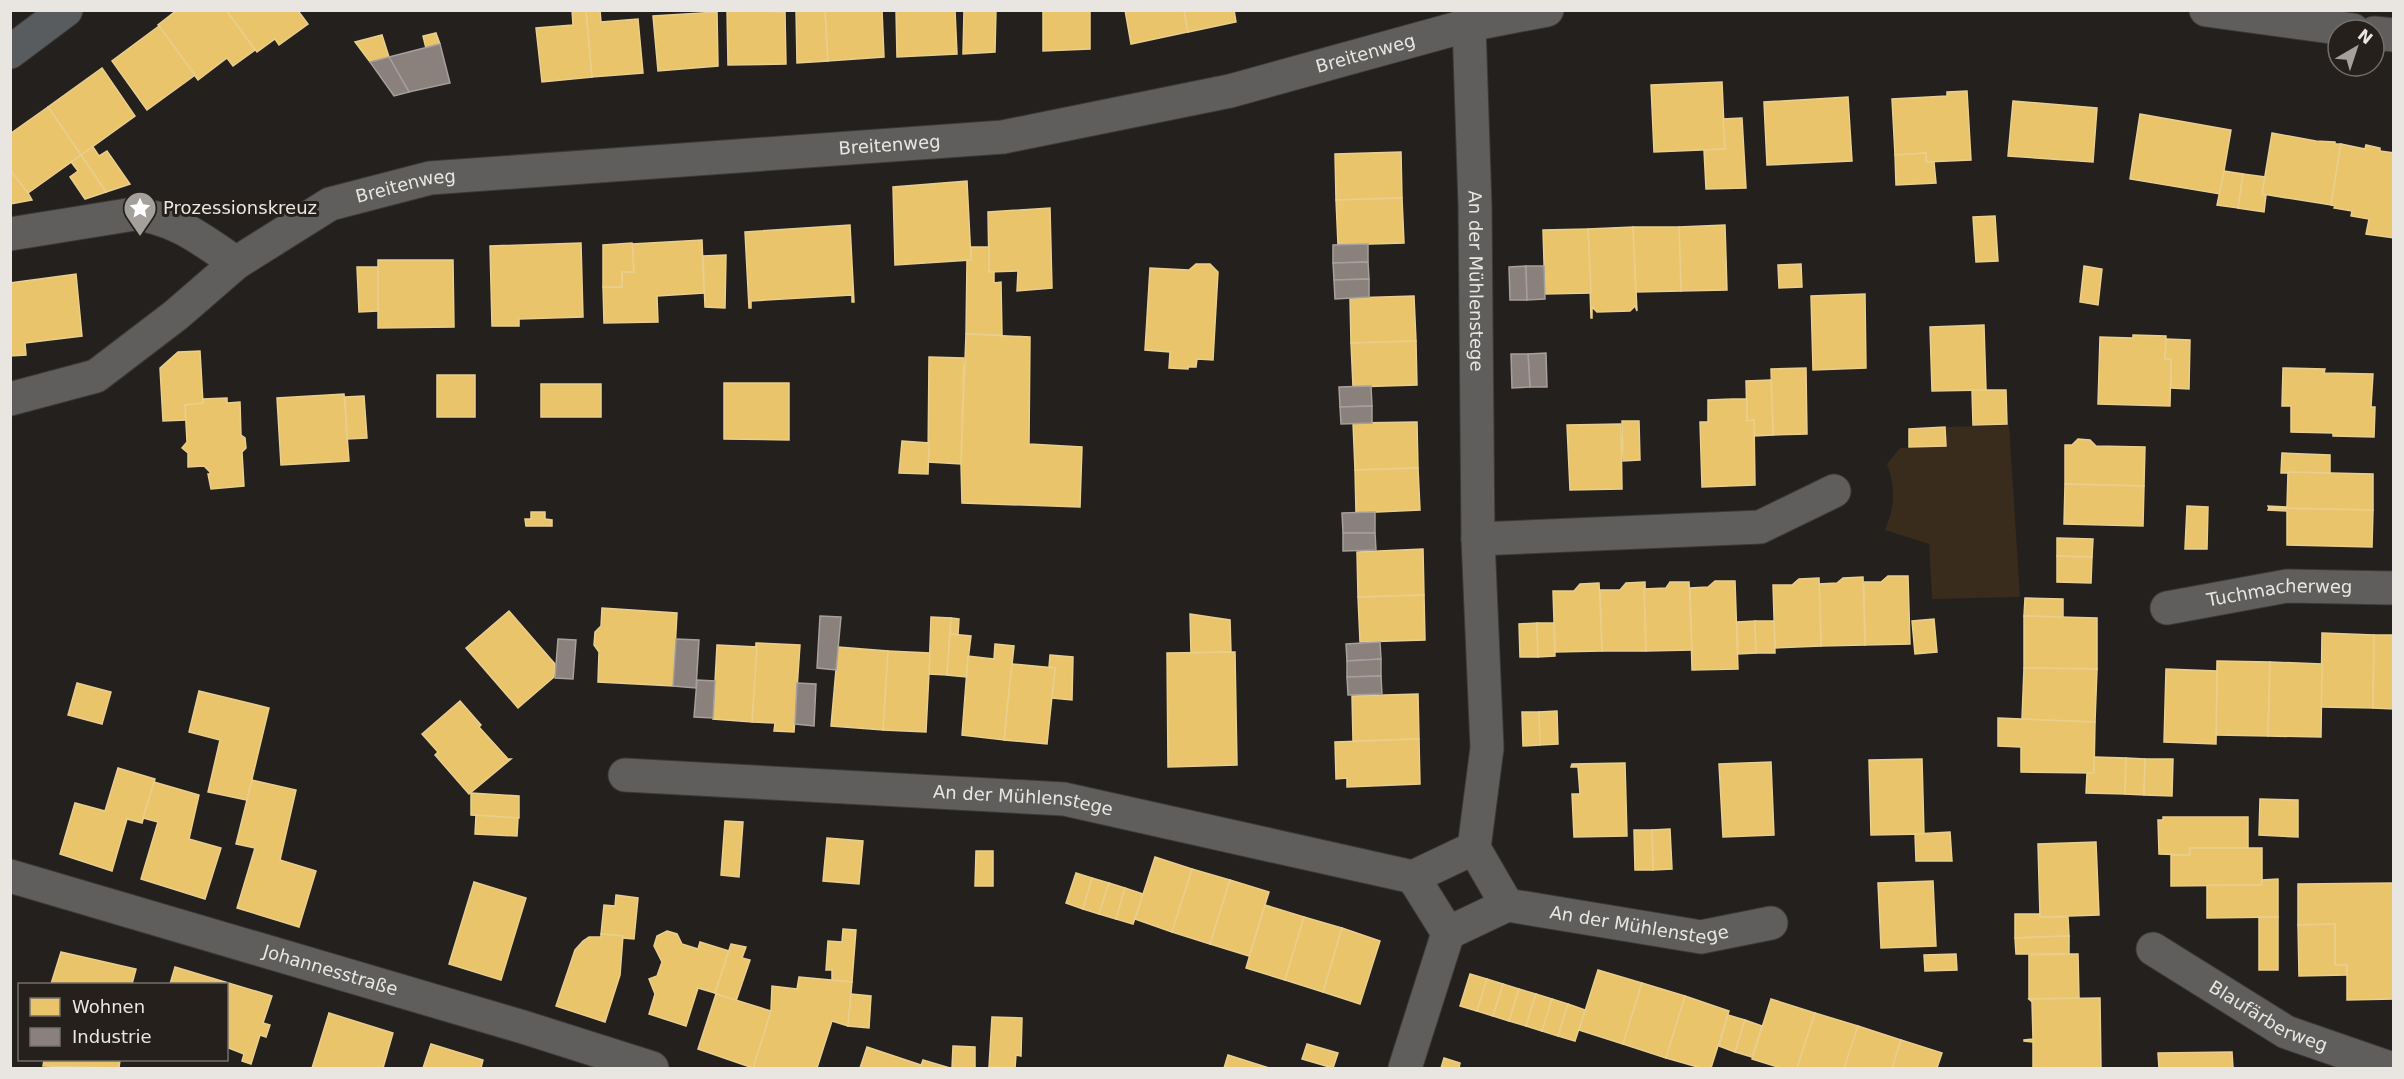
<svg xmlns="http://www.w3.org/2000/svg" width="2404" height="1079" viewBox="0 0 2404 1079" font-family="'DejaVu Sans',sans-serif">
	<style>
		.green { fill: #392c1d }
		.homes { fill: #e9c46a; stroke: #e9ce8e; stroke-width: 1.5 }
		.industry { fill: #8a817c; stroke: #a69f9b; stroke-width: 1.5 }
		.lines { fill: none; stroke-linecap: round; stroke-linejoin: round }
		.minor-casing { stroke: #3c3a37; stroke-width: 35 }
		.major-casing { stroke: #3c3a37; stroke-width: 35 }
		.minor { stroke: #5f5e5c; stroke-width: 33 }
		.major { stroke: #595c5e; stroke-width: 33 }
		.labels { text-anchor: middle; stroke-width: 6; stroke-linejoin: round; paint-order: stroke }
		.street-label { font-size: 18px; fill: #e9e6e2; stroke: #25201b }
		.poi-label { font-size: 18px; fill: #e9e6e2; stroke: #25201b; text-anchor: start }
	</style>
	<rect width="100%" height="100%" fill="#23201d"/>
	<!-- green -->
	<path class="green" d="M2009 425 2020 597 1932 599 1929 544 1885 530C1895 503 1896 491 1887 464L1900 448 1946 446V427Z"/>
	<!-- homes -->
	<g class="homes">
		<polygon points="177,10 226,10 255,50 233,66 227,58 198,80 158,25"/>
		<polygon points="226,10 301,10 299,12 308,24 279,45 275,39 257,52"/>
		<polygon points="572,10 586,10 592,77 542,82 536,28 573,25"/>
		<polygon points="586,10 600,10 601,22 638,19 643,73 592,77"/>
		<polygon points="727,10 785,12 786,64 728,65"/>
		<polygon points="796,10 825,10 828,61 797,63"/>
		<polygon points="825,10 882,10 884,57 828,61"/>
		<polygon points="896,10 955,10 957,54 897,57"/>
		<polygon points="964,10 996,10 995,52 963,54"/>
		<polygon points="1043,10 1090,10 1090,49 1043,51"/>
		<polygon points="1125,10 1184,10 1188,32 1131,44"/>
		<polygon points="1184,10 1234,10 1236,22 1188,32"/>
		<polygon points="717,12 718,66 658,71 653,16"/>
		<polygon points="159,26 195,75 147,110 112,61"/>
		<polygon points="436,33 440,44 426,48 423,36"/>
		<polygon points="382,35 389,57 370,62 355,42"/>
		<polygon points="102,68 135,116 81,155 48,107"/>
		<polygon points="1722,82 1725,149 1654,152 1651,85"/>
		<polygon points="1967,91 1971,160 1926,162 1926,153 1895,155 1892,99 1947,96 1947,92"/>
		<polygon points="1848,97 1852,161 1767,165 1764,102"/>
		<polygon points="2013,101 2097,108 2093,162 2008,156"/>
		<polygon points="48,107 81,155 28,193 10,170 10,134"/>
		<polygon points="2140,114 2231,130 2220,194 2130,179"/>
		<polygon points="1742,118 1746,188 1706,189 1704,150 1725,149 1723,119"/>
		<polygon points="2272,133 2316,141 2335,142 2335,144 2341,144 2331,205 2262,194"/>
		<polygon points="2341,144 2365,149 2366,145 2380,148 2380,151 2394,153 2394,238 2366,234 2369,219 2351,216 2352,211 2334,208 2335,206 2331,205"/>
		<polygon points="93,147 99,156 107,151 130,184 106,192 81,155"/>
		<polygon points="1401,152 1402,198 1336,200 1335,154"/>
		<polygon points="1926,153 1926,162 1934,162 1936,183 1896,185 1895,155"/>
		<polygon points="81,155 106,192 85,199 70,177 78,171 71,162"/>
		<polygon points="10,170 28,193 32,200 10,204"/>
		<polygon points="2224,171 2243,174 2238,208 2217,205"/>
		<polygon points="2243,174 2265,177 2262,194 2266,195 2264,212 2238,208"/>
		<polygon points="967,181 971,260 895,265 893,187"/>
		<polygon points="1402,198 1404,243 1338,245 1336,200"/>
		<polygon points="1050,208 1052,288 1017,291 1018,271 989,272 988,212"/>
		<polygon points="1995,216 1998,261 1976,262 1973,217"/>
		<polygon points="850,225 854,302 852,302 852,295 751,301 751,308 749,308 745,232"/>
		<polygon points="1725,225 1727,290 1681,291 1679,227"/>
		<polygon points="1633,227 1637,311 1635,306 1630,311 1597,312 1592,307 1592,318 1591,318 1588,229"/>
		<polygon points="1633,227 1679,227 1681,291 1636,292"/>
		<polygon points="1588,229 1591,293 1545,294 1543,230"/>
		<polygon points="702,240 704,293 657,296 658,322 604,323 603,287 622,287 622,272 634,272 632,244"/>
		<polygon points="581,243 583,317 519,319 519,326 492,326 490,246"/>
		<polygon points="632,243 634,272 622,272 622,287 603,287 603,245"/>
		<polygon points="971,247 989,247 989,272 994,272 994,283 1001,282 1002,335 966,334 967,260 971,260"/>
		<polygon points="726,255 725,308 705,307 703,256"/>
		<polygon points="378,260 453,260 454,327 378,328"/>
		<polygon points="1196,264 1210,264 1218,272 1213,360 1197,359 1196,367 1188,367 1188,369 1169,368 1170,352 1145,350 1150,268 1189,270"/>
		<polygon points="1801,264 1802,287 1779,288 1778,265"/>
		<polygon points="2084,266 2102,269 2098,305 2080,302"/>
		<polygon points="357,267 378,267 378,311 359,312"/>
		<polygon points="76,274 82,336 25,343 26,355 10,356 10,283"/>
		<polygon points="1865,294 1866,368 1813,370 1811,296"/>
		<polygon points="1414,296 1416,341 1351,343 1350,298"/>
		<polygon points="1984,325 1986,390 1932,391 1930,327"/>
		<polygon points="966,334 1030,337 1029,444 1082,447 1080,507 962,503 961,464"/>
		<polygon points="2133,335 2166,336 2165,359 2171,359 2170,406 2098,404 2100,337 2133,338"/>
		<polygon points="2166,339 2190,340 2189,389 2171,388 2171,359 2165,359"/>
		<polygon points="1416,341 1417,385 1353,387 1351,343"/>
		<polygon points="200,351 203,403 185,405 186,420 163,421 160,368 178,352"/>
		<polygon points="929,357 964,358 961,464 928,462"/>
		<polygon points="1806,368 1807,434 1773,435 1771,369"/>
		<polygon points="2283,368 2325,369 2324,373 2373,374 2371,407 2375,407 2374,437 2333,436 2333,433 2291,432 2291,406 2282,406"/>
		<rect x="437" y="375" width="38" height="42"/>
		<polygon points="1771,380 1773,435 1754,436 1754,420 1747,421 1746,381"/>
		<polygon points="724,383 789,383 789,440 724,439"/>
		<rect x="541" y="384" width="60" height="33"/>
		<polygon points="1972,390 2006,390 2007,424 1973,425"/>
		<polygon points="344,394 349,461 281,465 277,398"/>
		<polygon points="364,396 367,438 347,439 345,397"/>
		<polygon points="227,398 227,403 240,402 241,435 245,438 246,448 242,452 244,486 211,489 208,474 210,474 210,472 204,466 188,467 188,453 182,448 187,442 185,405 203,403 203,399"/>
		<polygon points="1732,399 1747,399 1747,421 1754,420 1755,485 1702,487 1700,422 1708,422 1708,400"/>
		<polygon points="1622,421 1639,421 1640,460 1623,461"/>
		<polygon points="1417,422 1418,468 1355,470 1353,423"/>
		<polygon points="1621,424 1622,489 1570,490 1567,425"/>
		<polygon points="1945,427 1946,446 1909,447 1909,429"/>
		<polygon points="2078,439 2090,440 2096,446 2145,447 2144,486 2065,484 2065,445 2072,445"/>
		<polygon points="902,441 929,443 928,474 899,473"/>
		<polygon points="2282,453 2330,455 2330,473 2281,473"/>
		<polygon points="1418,468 1420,510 1356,513 1355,470"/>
		<polygon points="2288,472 2373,474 2373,510 2269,508 2268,506 2287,507"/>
		<polygon points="2065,484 2144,486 2143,526 2064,524"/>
		<polygon points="2187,506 2208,507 2207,549 2185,549"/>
		<polygon points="2269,508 2373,510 2372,547 2287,545 2287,511 2268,510"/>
		<polygon points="531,512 545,512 545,519 552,520 552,526 526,526 525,519 531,519"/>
		<polygon points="2057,538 2093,539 2092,557 2057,556"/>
		<polygon points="1423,549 1424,595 1358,597 1357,552"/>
		<polygon points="2057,556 2092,557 2091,583 2057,582"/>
		<polygon points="1888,576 1908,576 1910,644 1865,645 1864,582 1881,582"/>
		<polygon points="1863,577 1865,645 1821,646 1819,584 1837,583 1843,578"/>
		<polygon points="1819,578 1821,646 1775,648 1773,585 1792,585 1799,579"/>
		<polygon points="1715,581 1735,581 1738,669 1692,670 1690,588 1708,587"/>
		<polygon points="1645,582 1646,651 1602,651 1600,590 1620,590 1626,583"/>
		<polygon points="1670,582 1689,582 1692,650 1646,651 1644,589 1666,588"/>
		<polygon points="1599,583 1602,651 1555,652 1553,591 1574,591 1580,584"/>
		<polygon points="1424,595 1425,640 1360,642 1358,597"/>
		<polygon points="2025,598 2063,599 2063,617 2024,616"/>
		<polygon points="602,608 677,613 673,686 598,682 599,652 594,645 595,632 601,626"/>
		<polygon points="509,611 555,664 554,677 518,708 466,648"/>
		<polygon points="1190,614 1230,620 1231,652 1191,653"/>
		<polygon points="2024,616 2097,618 2097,669 2024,668"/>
		<polygon points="931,617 951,618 947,675 929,674"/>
		<polygon points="951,618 959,619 958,635 950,634"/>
		<polygon points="1934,619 1937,652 1915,654 1912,621"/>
		<polygon points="1755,621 1756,653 1738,654 1737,622"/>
		<polygon points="1755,621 1774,621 1775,653 1756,653"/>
		<polygon points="1537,623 1538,657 1520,657 1519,624"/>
		<polygon points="1537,623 1554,623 1555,656 1538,657"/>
		<polygon points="2322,633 2374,635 2373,708 2321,707"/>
		<polygon points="950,634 971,636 966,677 947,675"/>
		<polygon points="2374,635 2394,635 2394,709 2373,708"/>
		<polygon points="756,643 800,645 794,732 774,731 775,723 752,722"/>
		<polygon points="995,644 1014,646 1004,740 962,735 968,656 994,659"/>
		<polygon points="717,645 757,647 752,722 713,719"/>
		<polygon points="838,647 888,651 883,730 831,726"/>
		<polygon points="888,651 930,653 926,732 883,730"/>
		<polygon points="1235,652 1237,765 1168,767 1167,653"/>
		<polygon points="1050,655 1073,657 1072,700 1052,698 1055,668 1049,667"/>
		<polygon points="2217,661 2270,662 2268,736 2216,735"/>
		<polygon points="2270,662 2322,664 2321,737 2268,736"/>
		<polygon points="1012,664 1055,668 1047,744 1004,740"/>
		<polygon points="2024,668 2097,669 2095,722 2022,719"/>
		<polygon points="2166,669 2217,671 2216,744 2164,742"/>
		<polygon points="77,683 111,692 102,724 68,715"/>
		<polygon points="199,691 269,708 247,800 208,792 220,740 189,732"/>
		<polygon points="1418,694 1419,739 1353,741 1352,696"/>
		<polygon points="460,701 481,725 479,727 508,759 511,759 469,794 435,755 438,752 422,734"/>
		<polygon points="1557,711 1558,744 1540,745 1539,712"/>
		<polygon points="1522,712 1539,712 1540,745 1523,746"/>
		<polygon points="1998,718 2095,722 2094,773 2021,772 2021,747 1998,746"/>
		<polygon points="1419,739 1420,784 1347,787 1347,778 1336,779 1335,742"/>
		<polygon points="2094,757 2126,758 2125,794 2086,793 2087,773 2094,773"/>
		<polygon points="2126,758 2145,759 2144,795 2125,794"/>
		<polygon points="1922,759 1924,834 1871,835 1869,760"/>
		<polygon points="2145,759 2173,759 2172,796 2144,795"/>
		<polygon points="1771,762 1774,835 1723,837 1719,764"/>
		<polygon points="1625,763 1627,836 1574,837 1572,794 1580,794 1578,767 1571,767 1572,764"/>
		<polygon points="118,768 155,779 142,823 127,819 112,871 60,854 75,803 105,811"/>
		<polygon points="252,780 296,790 280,860 316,871 299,927 237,908 255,848 236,844"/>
		<polygon points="154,782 199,795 189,839 221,848 205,899 141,879 158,822 143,818"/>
		<polygon points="471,793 519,796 519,818 471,815"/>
		<polygon points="2260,799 2298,800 2298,837 2259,835"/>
		<polygon points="476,815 518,818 517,836 475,834"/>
		<polygon points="2163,817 2248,817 2248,848 2190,848 2190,855 2159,854 2158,820 2163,820"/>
		<polygon points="725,821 743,822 739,877 721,875"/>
		<polygon points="1670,829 1672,869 1653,870 1652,830"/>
		<polygon points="1634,830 1652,830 1653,870 1635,870"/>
		<polygon points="1950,832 1952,861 1916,861 1915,834"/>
		<polygon points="827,838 863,841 859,884 823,881"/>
		<polygon points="2096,842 2099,915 2040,917 2038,844"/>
		<polygon points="2190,848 2262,848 2262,885 2171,886 2171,855 2190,855"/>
		<polygon points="976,851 993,851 993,886 975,886"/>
		<polygon points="1155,857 1192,869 1172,932 1135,919"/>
		<polygon points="1192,869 1230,880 1210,944 1172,932"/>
		<polygon points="1076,873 1092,878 1083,909 1066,903"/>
		<polygon points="1092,878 1109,883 1099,914 1083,909"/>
		<polygon points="2278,879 2278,917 2207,918 2207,885 2262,885 2262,880"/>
		<polygon points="1230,880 1269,892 1249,956 1210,944"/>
		<polygon points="1933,881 1936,946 1881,948 1878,883"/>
		<polygon points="474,882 526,898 501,980 449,964"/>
		<polygon points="1109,883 1125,888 1116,919 1099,914"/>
		<polygon points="2394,883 2394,999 2347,1000 2347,965 2335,965 2335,924 2298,925 2298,884"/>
		<polygon points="1125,888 1143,894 1133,924 1116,919"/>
		<polygon points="616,895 638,898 634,939 623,938 623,936 601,934 604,905 615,906"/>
		<polygon points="1265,905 1304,917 1285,980 1246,968"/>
		<polygon points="2015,914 2040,914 2040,917 2068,917 2069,936 2015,938"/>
		<polygon points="1304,917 1342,928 1323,992 1285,980"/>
		<rect x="2259" y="917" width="19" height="53"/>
		<polygon points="2335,924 2335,965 2347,965 2347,975 2299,976 2298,925"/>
		<polygon points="1342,928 1380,941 1360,1004 1323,992"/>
		<polygon points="843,929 856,930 852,982 832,980 832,970 826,970 828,941 842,942"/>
		<polygon points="667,931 677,934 682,944 698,949 700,942 729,951 715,993 698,988 686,1026 649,1014 655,994 649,979 657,976 662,962 654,946 657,936"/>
		<polygon points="601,934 623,936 620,975 605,1022 556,1006 575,950 583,941 589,937 601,937"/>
		<polygon points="2069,936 2069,954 2016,954 2015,938"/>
		<polygon points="731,944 746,947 742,958 750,960 736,1001 715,993"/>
		<polygon points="61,952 136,969 132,984 51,984"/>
		<polygon points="1956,954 1957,970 1925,971 1924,955"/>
		<polygon points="2069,954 2078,954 2079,998 2029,999 2029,955"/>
		<polygon points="175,967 225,982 224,984 170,984"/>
		<polygon points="1598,970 1642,983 1623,1044 1579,1030"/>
		<polygon points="1470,974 1487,979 1477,1011 1460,1006"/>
		<polygon points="799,977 852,982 848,1026 832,1021 817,1068 753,1068 771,1010 772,986 797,989"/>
		<polygon points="1487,979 1503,984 1493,1016 1477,1011"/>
		<polygon points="225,982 272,996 263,1023 270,1025 266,1037 260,1035 251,1064 242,1061 244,1054 226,1047 226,984 224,984"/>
		<polygon points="1642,983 1685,996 1666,1058 1623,1044"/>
		<polygon points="1503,984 1519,989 1509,1021 1493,1016"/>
		<polygon points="1519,989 1536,994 1526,1026 1509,1021"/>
		<polygon points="716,994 771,1011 753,1068 698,1049"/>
		<polygon points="851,994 871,996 869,1028 848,1026"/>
		<polygon points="1536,994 1552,999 1542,1031 1526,1026"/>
		<polygon points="1685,996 1729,1011 1711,1068 1701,1068 1666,1058"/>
		<polygon points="2100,998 2101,1068 2033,1068 2033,1042 2024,1041 2024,1040 2033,1039 2032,1002 2029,999"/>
		<polygon points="1552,999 1568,1004 1558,1036 1542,1031"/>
		<polygon points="1771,999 1815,1013 1797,1068 1781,1068 1752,1059"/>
		<polygon points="1568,1004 1585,1010 1575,1041 1558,1036"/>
		<polygon points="329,1013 393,1033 383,1068 312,1068"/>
		<polygon points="1815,1013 1858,1026 1844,1068 1797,1068"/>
		<polygon points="1728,1015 1745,1020 1735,1052 1719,1046"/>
		<polygon points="992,1017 1022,1018 1021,1056 1016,1055 1015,1068 989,1067"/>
		<polygon points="1745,1020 1762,1026 1752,1057 1735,1052"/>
		<polygon points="1858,1026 1901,1040 1892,1068 1844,1068"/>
		<polygon points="1901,1040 1942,1053 1937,1068 1892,1068"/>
		<polygon points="431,1044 483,1060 481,1068 423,1068"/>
		<polygon points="1307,1044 1338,1053 1333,1068 1302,1059"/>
		<polygon points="953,1046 975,1047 975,1068 952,1068"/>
		<polygon points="867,1047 921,1065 920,1068 860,1068"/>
		<polygon points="2232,1052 2233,1068 2159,1068 2158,1053"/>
		<polygon points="1228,1055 1269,1068 1224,1068"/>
		<polygon points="1444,1058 1460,1063 1459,1068 1441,1068"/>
		<polygon points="44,1060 120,1060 119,1068 43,1066"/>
		<polygon points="923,1060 950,1068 920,1068"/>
	</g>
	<!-- industry -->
	<g class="industry">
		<polygon points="440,44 450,83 409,92 389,57"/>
		<polygon points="389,57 409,92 394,96 370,62"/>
		<polygon points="1368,244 1368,262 1333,263 1333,245"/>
		<polygon points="1368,262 1369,279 1334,280 1333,263"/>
		<polygon points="1526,266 1527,300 1510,300 1509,267"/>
		<polygon points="1526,266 1544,266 1545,299 1527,300"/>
		<polygon points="1369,279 1369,297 1335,299 1334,280"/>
		<polygon points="1546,353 1547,387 1530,387 1528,354"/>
		<polygon points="1511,354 1528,354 1530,387 1512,388"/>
		<polygon points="1371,386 1372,406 1340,407 1339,387"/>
		<polygon points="1372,406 1372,423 1341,424 1340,407"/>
		<polygon points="1375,512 1375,533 1343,533 1342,513"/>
		<polygon points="1343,533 1375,533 1376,550 1343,551"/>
		<polygon points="820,616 841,617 836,670 817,668"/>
		<polygon points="558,639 576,640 573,679 555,678"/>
		<polygon points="676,639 699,640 696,688 673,686"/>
		<polygon points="1380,642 1381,659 1347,661 1346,644"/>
		<polygon points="1381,659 1381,676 1347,677 1347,661"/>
		<polygon points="1381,676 1382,694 1348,695 1347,677"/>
		<polygon points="697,680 715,681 713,718 694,717"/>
		<polygon points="797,683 816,684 814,726 795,724"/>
	</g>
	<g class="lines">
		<defs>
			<g id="minor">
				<polyline points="2206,10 2353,30"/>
				<path id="s1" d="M1469 25 1475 206 1478 539 1487 748 1474 848"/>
				<polyline points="2374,33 2394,35"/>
				<path d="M10 234 134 214C174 217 204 241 236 263"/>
				<path id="s2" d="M10 399 96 376 176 315 236 263 330 204 430 178 1003 137 1230 91 1469 25 1547 10"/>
				<polyline points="1478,539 1760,527 1834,491"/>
				<path id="s3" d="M2167 608 2287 586 2394 588"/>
				<path id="s4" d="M625 775 1064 799 1413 877"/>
				<path id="s5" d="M10 876 523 1027 652 1068"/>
				<path id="s6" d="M1507 905 1701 937 1771 923"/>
				<path id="s7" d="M2153 949 2286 1032 2390 1068"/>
				<polyline points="1405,1068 1448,933 1507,905 1474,848 1413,877 1448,933"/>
			</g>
			<polyline id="major" points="10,52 66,10"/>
		</defs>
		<!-- minor casing -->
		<use href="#minor" class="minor-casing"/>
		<!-- major casing -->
		<use href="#major" class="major-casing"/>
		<!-- minor -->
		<use href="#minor" class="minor"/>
		<!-- major -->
		<use href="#major" class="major"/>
	</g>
	<!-- icons -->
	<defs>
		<symbol id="sight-pin" viewBox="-11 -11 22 30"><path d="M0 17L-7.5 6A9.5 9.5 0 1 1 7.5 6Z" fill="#a4a19d" stroke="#25201b"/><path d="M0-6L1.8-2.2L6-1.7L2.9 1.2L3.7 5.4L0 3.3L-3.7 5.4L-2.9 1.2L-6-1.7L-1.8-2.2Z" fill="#fff"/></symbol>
	</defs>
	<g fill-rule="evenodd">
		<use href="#sight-pin" x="121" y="189" width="38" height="52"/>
	</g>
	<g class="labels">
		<!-- street labels -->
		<g class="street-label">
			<text dy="6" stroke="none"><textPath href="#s2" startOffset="1430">Breitenweg</textPath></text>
			<text dy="6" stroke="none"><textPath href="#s2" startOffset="944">Breitenweg</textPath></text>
			<text dy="6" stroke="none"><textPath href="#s2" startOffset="458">Breitenweg</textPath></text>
			<text dy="6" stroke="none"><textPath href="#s1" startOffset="256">An der Mühlenstege</textPath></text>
			<text dy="6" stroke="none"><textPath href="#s3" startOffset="114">Tuchmacherweg</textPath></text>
			<text dy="6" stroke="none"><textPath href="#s4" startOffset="399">An der Mühlenstege</textPath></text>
			<text dy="6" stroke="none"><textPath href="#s6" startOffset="134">An der Mühlenstege</textPath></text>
			<text dy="6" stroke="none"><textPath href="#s5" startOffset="334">Johannesstraße</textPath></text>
			<text dy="6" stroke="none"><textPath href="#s7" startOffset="134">Blaufärberweg</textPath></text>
		</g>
		<!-- poi labels -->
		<g class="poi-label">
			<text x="163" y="214">Prozessionskreuz</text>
		</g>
	</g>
	<!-- border -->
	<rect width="2404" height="1079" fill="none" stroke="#e9e6e2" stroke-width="24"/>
	<!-- legend -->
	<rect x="18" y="983" width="210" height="78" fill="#25201b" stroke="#736f6b" stroke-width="1.5"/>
	<rect x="30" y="998" width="30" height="18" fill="#e9c46a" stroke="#736f6b" stroke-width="1.5"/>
	<text x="72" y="1013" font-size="18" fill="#e9e6e2">Wohnen</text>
	<rect x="30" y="1028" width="30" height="18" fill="#8a817c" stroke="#736f6b" stroke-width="1.5"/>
	<text x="72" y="1043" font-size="18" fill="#e9e6e2">Industrie</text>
	<!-- north arrow -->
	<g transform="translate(2356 48) rotate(39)"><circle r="28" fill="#25201b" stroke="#736f6b" stroke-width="1.5"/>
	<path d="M0-4.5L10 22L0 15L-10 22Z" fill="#a4a19d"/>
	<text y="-9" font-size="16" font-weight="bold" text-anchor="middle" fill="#e9e6e2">N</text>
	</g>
</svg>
